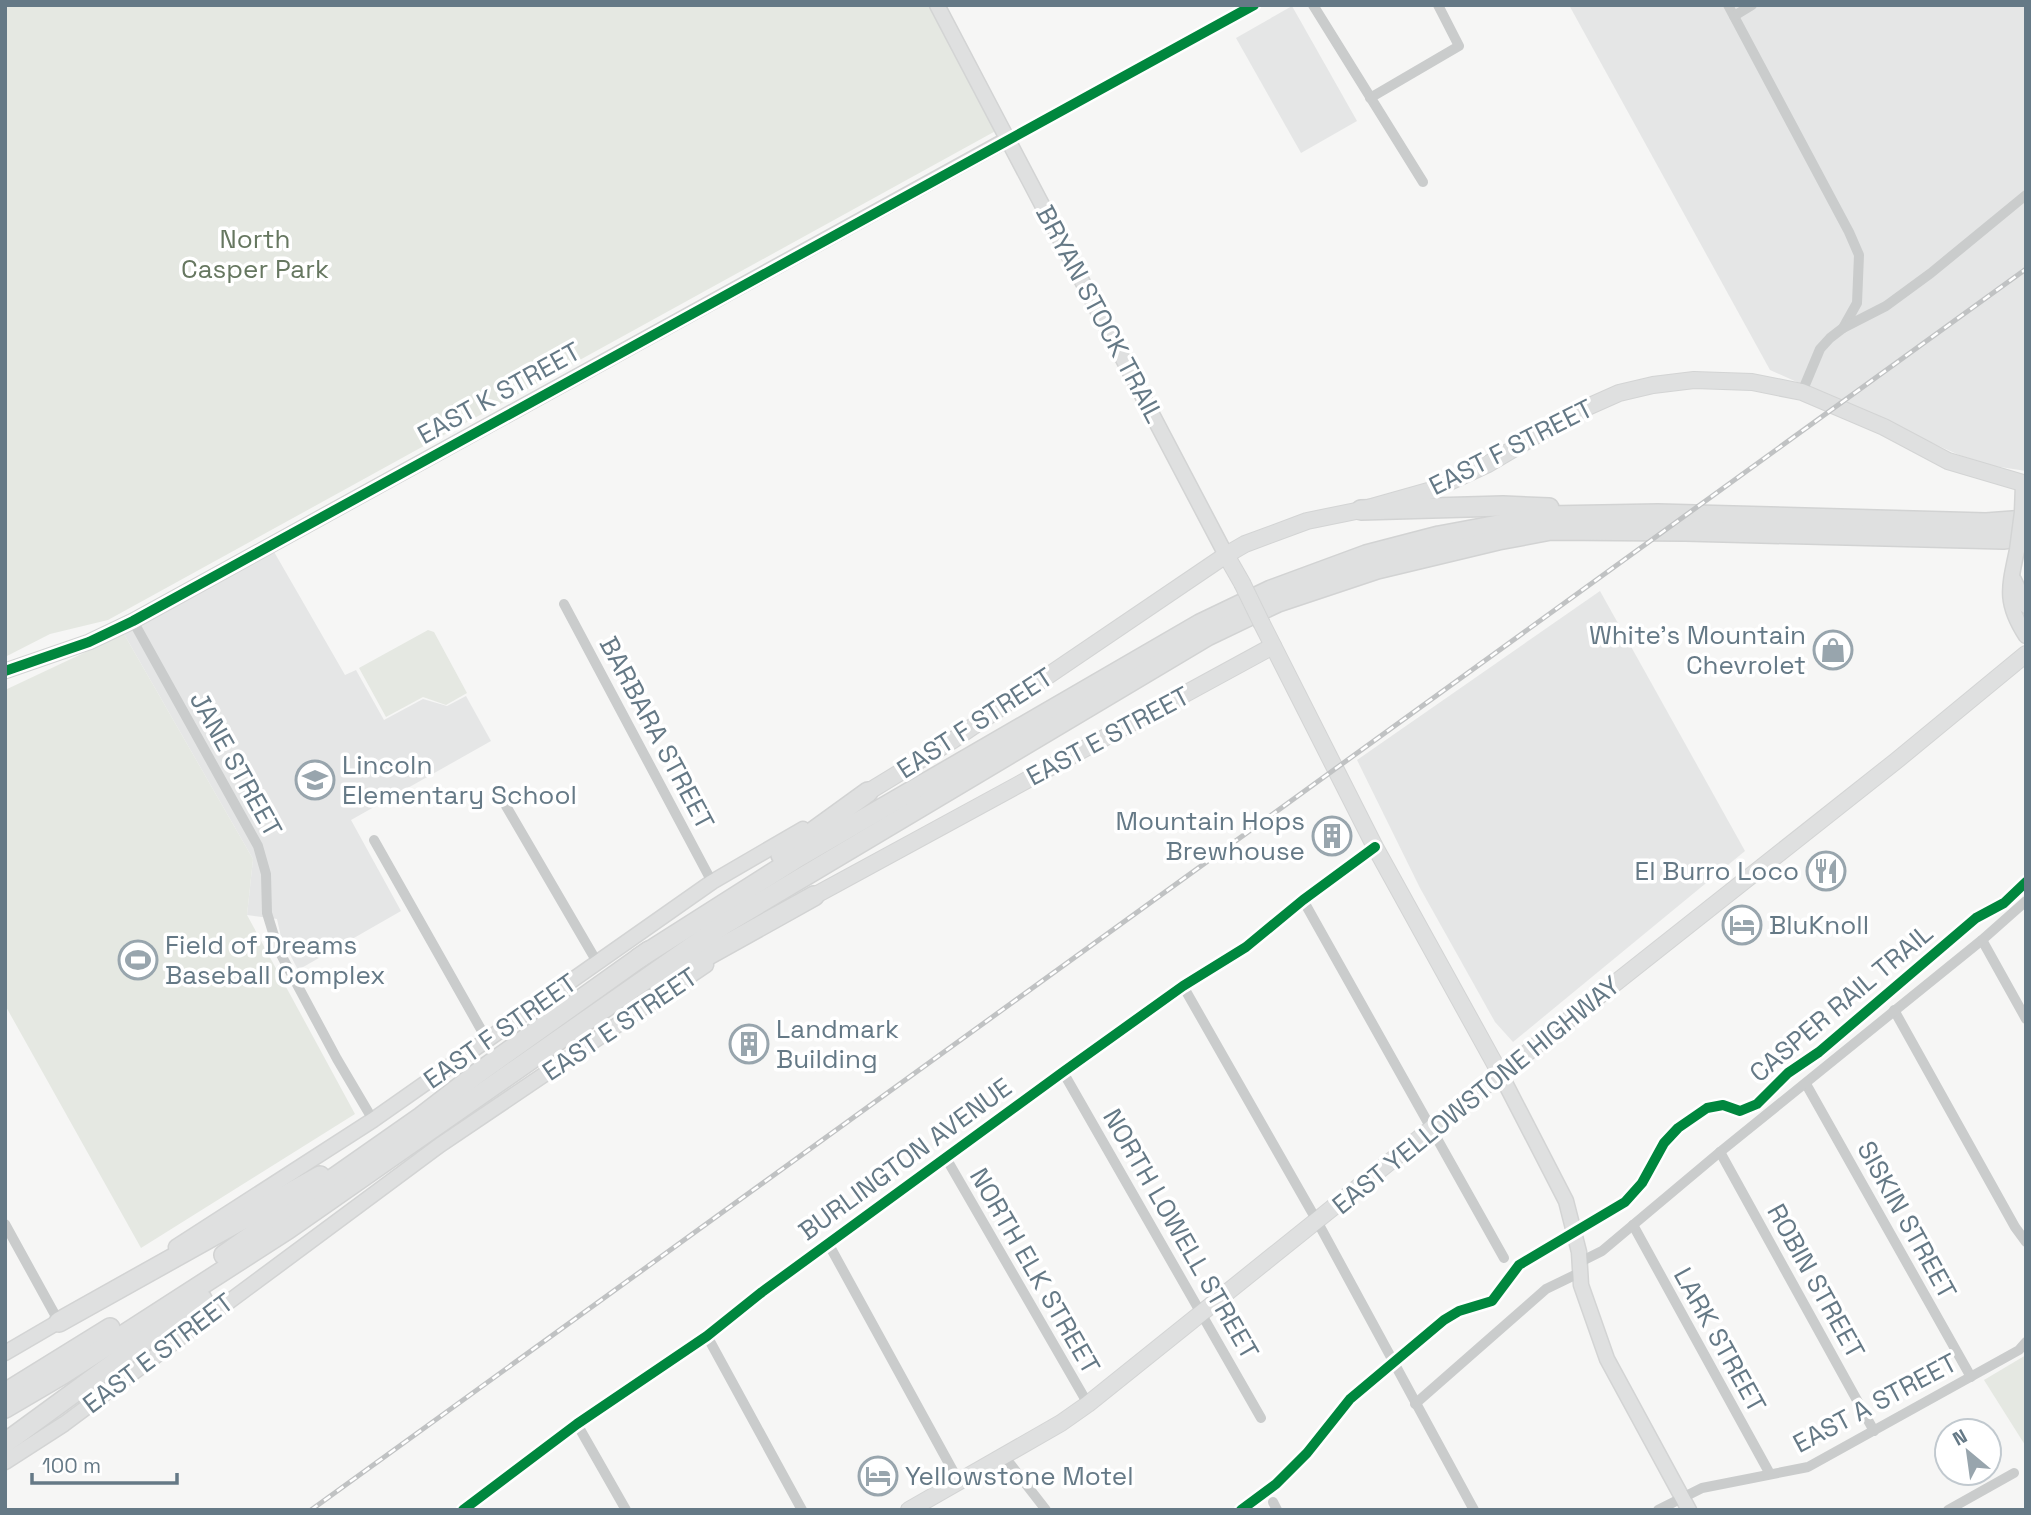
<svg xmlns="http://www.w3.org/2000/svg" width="2031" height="1515" viewBox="0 0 2031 1515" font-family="'Space Grotesk',sans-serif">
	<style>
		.built { fill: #e5e6e6 }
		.green { fill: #e5e8e2 }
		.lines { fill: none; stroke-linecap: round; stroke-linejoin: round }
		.secondary-casing { stroke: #d3d4d4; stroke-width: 17 }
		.primary-casing { stroke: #d3d4d4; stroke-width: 18 }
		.highway-casing { stroke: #d2d3d3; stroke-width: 22 }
		.street { stroke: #cacccc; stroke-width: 10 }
		.secondary { stroke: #dfe0e0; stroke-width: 14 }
		.primary { stroke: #dfe0e0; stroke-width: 16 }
		.highway { stroke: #dfe0e0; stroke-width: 19 }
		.rail-casing { stroke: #c0c2c3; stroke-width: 5 }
		.rail { stroke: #fff; stroke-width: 2.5; stroke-dasharray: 8; stroke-linecap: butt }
		.secondary-bridge-casing { stroke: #d3d4d4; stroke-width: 17; stroke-linecap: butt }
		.primary-bridge-casing { stroke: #d3d4d4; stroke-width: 18; stroke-linecap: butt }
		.secondary-bridge { stroke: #dfe0e0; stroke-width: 14 }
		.primary-bridge { stroke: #dfe0e0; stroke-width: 16 }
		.cycleway-casing { stroke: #fff; stroke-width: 15 }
		.cycleway { stroke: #00873e; stroke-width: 10 }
		.labels { text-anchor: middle; stroke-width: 7; stroke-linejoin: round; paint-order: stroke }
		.park-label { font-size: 26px; fill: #667760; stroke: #fff }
		.street-label { font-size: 26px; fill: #657986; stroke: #fff }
		.poi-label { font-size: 26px; fill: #657986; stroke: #fff; text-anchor: start }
	</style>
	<rect width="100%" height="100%" fill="#f6f6f5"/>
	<!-- built -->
	<g class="built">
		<polygon points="1569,5 2026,5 2026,471 1994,466 1959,455 1770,370"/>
		<polygon points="1292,6 1357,121 1301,153 1236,38"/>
		<polygon points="273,550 345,675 356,670 384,720 423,699 447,706 466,696 491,741 351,820 401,911 298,970 281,937 277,919 247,915 253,859 124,634"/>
		<polygon points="1600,591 1745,851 1513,1042 1495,1022 1420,888 1357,760"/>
	</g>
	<!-- green -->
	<g class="green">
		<polygon points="5,5 933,5 1001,128 108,620 50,634 5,657"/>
		<polygon points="428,630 434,632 467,693 446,705 423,697 386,717 359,668"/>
		<polygon points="124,634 253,859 247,915 355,1114 141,1248 5,1005 5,690"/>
		<polygon points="2026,1355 2026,1445 2025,1445 1984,1380"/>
	</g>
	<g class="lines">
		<defs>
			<g id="secondary">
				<polyline points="937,5 1226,555"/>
				<polyline points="2022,512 2023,485"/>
				<path d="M2017 550C2009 588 2004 602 2026 636"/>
				<polyline points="2014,580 2026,606"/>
				<polyline points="5,671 89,642 133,621 1008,139"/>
				<polyline points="1501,1075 1566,1201 1579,1252 1581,1285 1607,1359 1689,1510"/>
				<polyline points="176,1247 373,1120 712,882 803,829"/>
				<polyline points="5,1353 65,1318"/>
				<polyline points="5,1462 64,1424 440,1145 706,965"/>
			</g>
			<g id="primary">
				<polyline points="1226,555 1242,583"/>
				<polyline points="1262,624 1375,847 1501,1075"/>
				<polyline points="868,792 953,740 1226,555 1245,544 1307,521 1361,510 1432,490 1488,464 1574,413 1619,393 1653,385 1694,380 1752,382 1802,392 1884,427 1948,461 2026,484"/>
				<polyline points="814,896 1273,646"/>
				<polyline points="909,1510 1061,1423 1088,1404 1432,1128 1896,761 2026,654"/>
			</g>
			<g id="highway">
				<polyline points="1361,510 1503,506 1549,508"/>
				<polyline points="781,855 868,792"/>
				<polyline points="639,958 798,857 1200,624 1271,590 1366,555 1439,536 1547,516 1658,514 1986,523 2026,520"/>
				<polyline points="658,983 814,896"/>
				<polyline points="224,1255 421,1117 478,1073 649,951"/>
				<polyline points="59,1322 320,1176"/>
				<polyline points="5,1393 110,1328"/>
				<polyline points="5,1408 63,1374 288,1229 726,923 1207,636 1278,602 1377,569 1498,540 1551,530 1685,531 2003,539 2026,536"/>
				<polyline points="5,1443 202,1299"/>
			</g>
		</defs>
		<!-- secondary casing -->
		<use href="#secondary" class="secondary-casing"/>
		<!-- primary casing -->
		<use href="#primary" class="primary-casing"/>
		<!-- highway casing -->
		<use href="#highway" class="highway-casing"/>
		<!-- street -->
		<g class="street">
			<polyline points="1313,5 1423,182"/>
			<polyline points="1728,5 1849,232 1859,255 1857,303 1843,328 1830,338 1820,349 1802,392"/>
			<polyline points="1734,16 1752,5"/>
			<polyline points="1370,98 1459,46 1438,5"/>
			<polyline points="1008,139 1254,5"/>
			<polyline points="1843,328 1886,306 1931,273 2026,195"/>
			<polyline points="564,604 712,882"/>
			<polyline points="133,621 258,846 266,874 267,913 278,949 337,1059 373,1120"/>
			<polyline points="499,794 597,962"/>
			<polyline points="374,840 487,1040"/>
			<polyline points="1303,900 1504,1258"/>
			<polyline points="1982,940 2026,1019"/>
			<polyline points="1183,986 1317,1221 1474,1510"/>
			<polyline points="1894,1010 2015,1227 2026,1242"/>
			<polyline points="1063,1072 1261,1418"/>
			<polyline points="1806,1084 1971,1377"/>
			<polyline points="1720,1152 1874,1431"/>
			<polyline points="946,1158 1088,1404"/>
			<polyline points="5,1224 59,1322"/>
			<polyline points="1633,1225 1770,1474"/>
			<polyline points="828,1243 958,1480"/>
			<polyline points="1580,1262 1602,1251 1720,1152 1982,940 2026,901"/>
			<polyline points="707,1336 802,1510"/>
			<polyline points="1415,1404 1546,1289 1579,1273"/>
			<polyline points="577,1424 626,1510"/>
			<polyline points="1004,1456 1046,1510"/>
			<polyline points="1273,1502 1277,1510"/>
			<polyline points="463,1510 577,1424 707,1336 762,1292 1063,1072 1183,986 1246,947 1303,900 1375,847"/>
			<polyline points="1658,1510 1702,1488 1808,1467 2019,1350 2026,1342"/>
			<polyline points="1948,1510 2014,1473"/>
		</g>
		<!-- secondary -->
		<use href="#secondary" class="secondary"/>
		<!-- primary -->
		<use href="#primary" class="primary"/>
		<!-- highway -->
		<use href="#highway" class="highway"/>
		<defs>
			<polyline id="rail" points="311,1510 2026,269"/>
		</defs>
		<!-- rail casing -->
		<use href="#rail" class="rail-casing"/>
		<!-- rail -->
		<use href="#rail" class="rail"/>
		<defs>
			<polyline id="secondary-bridge" points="2017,550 2022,512"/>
			<polyline id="primary-bridge" points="1242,583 1262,624"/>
		</defs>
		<!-- secondary-bridge casing -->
		<use href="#secondary-bridge" class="secondary-bridge-casing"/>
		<!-- primary-bridge casing -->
		<use href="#primary-bridge" class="primary-bridge-casing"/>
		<!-- secondary-bridge -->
		<use href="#secondary-bridge" class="secondary-bridge"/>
		<!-- primary-bridge -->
		<use href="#primary-bridge" class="primary-bridge"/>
		<defs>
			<g id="cycleway">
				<polyline points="5,671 89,642 133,621 1254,5"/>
				<polyline points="463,1510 577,1424 707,1336 762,1292 1063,1072 1183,986 1246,947 1303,900 1375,847"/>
				<polyline points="1241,1510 1276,1484 1307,1453 1350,1399 1444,1320 1459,1311 1492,1301 1519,1265 1625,1202 1642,1183 1664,1143 1678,1128 1707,1108 1723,1105 1740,1111 1757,1104 1788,1073 1819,1052 1976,918 2004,903 2026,882"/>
			</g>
		</defs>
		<!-- cycleway casing -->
		<use href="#cycleway" class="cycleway-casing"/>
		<!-- cycleway -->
		<use href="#cycleway" class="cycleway"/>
	</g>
	<!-- icons -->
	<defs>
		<symbol id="shop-ring" viewBox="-11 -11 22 22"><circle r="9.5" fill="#fff" stroke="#98a5ad" stroke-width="1.5"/><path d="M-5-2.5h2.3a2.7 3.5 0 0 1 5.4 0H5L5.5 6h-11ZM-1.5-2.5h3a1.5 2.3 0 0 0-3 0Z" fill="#98a5ad"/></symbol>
		<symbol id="school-ring" viewBox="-11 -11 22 22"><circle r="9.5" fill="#fff" stroke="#98a5ad" stroke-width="1.5"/><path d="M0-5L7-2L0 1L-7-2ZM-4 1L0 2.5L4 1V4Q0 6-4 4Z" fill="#98a5ad"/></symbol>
		<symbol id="building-ring" viewBox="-11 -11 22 22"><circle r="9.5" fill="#fff" stroke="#98a5ad" stroke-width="1.5"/><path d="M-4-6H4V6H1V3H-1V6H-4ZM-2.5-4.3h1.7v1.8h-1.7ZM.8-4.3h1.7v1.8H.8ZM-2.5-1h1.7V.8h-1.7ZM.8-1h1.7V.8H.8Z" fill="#98a5ad"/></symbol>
		<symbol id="restaurant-ring" viewBox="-11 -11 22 22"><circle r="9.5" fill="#fff" stroke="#98a5ad" stroke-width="1.5"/><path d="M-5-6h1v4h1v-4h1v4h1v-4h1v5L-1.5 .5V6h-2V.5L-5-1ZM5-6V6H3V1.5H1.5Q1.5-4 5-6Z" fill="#98a5ad"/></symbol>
		<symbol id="hotel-ring" viewBox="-11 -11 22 22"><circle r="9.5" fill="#fff" stroke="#98a5ad" stroke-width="1.5"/><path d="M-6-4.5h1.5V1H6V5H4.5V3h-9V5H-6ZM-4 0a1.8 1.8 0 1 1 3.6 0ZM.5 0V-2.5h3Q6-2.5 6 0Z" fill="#98a5ad"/></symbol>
		<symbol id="stadium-ring" viewBox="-11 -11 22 22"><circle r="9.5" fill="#fff" stroke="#98a5ad" stroke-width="1.5"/><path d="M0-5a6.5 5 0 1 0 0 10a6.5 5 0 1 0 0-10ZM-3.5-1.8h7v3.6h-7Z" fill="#98a5ad"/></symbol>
	</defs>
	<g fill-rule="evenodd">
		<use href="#shop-ring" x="1811" y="628" width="44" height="44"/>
		<use href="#school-ring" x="293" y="758" width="44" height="44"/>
		<use href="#building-ring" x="1310" y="814" width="44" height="44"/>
		<use href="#restaurant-ring" x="1804" y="849" width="44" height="44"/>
		<use href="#hotel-ring" x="1720" y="903" width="44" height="44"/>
		<use href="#stadium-ring" x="116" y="938" width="44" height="44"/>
		<use href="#building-ring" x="727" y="1022" width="44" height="44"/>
		<use href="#hotel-ring" x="856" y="1454" width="44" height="44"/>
	</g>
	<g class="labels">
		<!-- park labels -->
		<g class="park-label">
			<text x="255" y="248">North<tspan x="255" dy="30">Casper Park</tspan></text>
		</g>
		<!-- street labels -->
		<g class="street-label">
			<text transform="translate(1100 314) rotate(62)" y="9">BRYAN STOCK TRAIL</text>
			<text transform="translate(499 393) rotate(-29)" y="9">EAST K STREET</text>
			<text transform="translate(1511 447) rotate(-27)" y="9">EAST F STREET</text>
			<text transform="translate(975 723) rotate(-33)" y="9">EAST F STREET</text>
			<text transform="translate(657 733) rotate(62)" y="9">BARBARA STREET</text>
			<text transform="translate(1108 736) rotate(-28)" y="9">EAST E STREET</text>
			<text transform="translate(236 764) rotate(61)" y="9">JANE STREET</text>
			<text transform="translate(1841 1003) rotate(-40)" y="9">CASPER RAIL TRAIL</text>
			<text transform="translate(620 1024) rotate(-34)" y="9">EAST E STREET</text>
			<text transform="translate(500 1031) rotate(-35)" y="9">EAST F STREET</text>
			<text transform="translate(1476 1095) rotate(-39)" y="9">EAST YELLOWSTONE HIGHWAY</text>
			<text transform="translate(905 1159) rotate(-36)" y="9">BURLINGTON AVENUE</text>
			<text transform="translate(1907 1220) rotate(61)" y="9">SISKIN STREET</text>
			<text transform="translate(1181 1234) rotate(60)" y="9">NORTH LOWELL STREET</text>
			<text transform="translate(1035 1271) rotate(60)" y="9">NORTH ELK STREET</text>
			<text transform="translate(1816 1281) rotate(61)" y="9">ROBIN STREET</text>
			<text transform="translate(1720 1340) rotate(61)" y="9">LARK STREET</text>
			<text transform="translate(158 1353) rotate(-37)" y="9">EAST E STREET</text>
			<text transform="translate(1875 1403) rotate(-28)" y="9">EAST A STREET</text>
		</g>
		<!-- poi labels -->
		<g class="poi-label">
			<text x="1806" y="644" text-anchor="end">White's Mountain<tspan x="1806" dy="30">Chevrolet</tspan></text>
			<text x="342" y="774">Lincoln<tspan x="342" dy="30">Elementary School</tspan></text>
			<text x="1305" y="830" text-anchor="end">Mountain Hops<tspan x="1305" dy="30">Brewhouse</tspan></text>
			<text x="1799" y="880" text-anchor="end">El Burro Loco</text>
			<text x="1769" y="934">BluKnoll</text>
			<text x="165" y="954">Field of Dreams<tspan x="165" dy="30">Baseball Complex</tspan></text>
			<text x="776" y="1038">Landmark<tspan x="776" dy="30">Building</tspan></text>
			<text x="905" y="1485">Yellowstone Motel</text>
		</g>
	</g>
	<!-- border -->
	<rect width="2031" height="1515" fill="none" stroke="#657986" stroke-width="14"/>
	<!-- north arrow -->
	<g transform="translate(1968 1452) rotate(331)"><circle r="33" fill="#ffffff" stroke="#c1c9cf" stroke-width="2"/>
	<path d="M0-5L12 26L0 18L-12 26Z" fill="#98a5ad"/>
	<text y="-10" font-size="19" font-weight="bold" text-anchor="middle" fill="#657986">N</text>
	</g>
	<!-- scale -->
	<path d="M32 1473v10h145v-10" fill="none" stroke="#657986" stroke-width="3.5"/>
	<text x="42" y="1473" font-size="21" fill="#657986" stroke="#ffffff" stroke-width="5" paint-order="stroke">100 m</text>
</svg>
